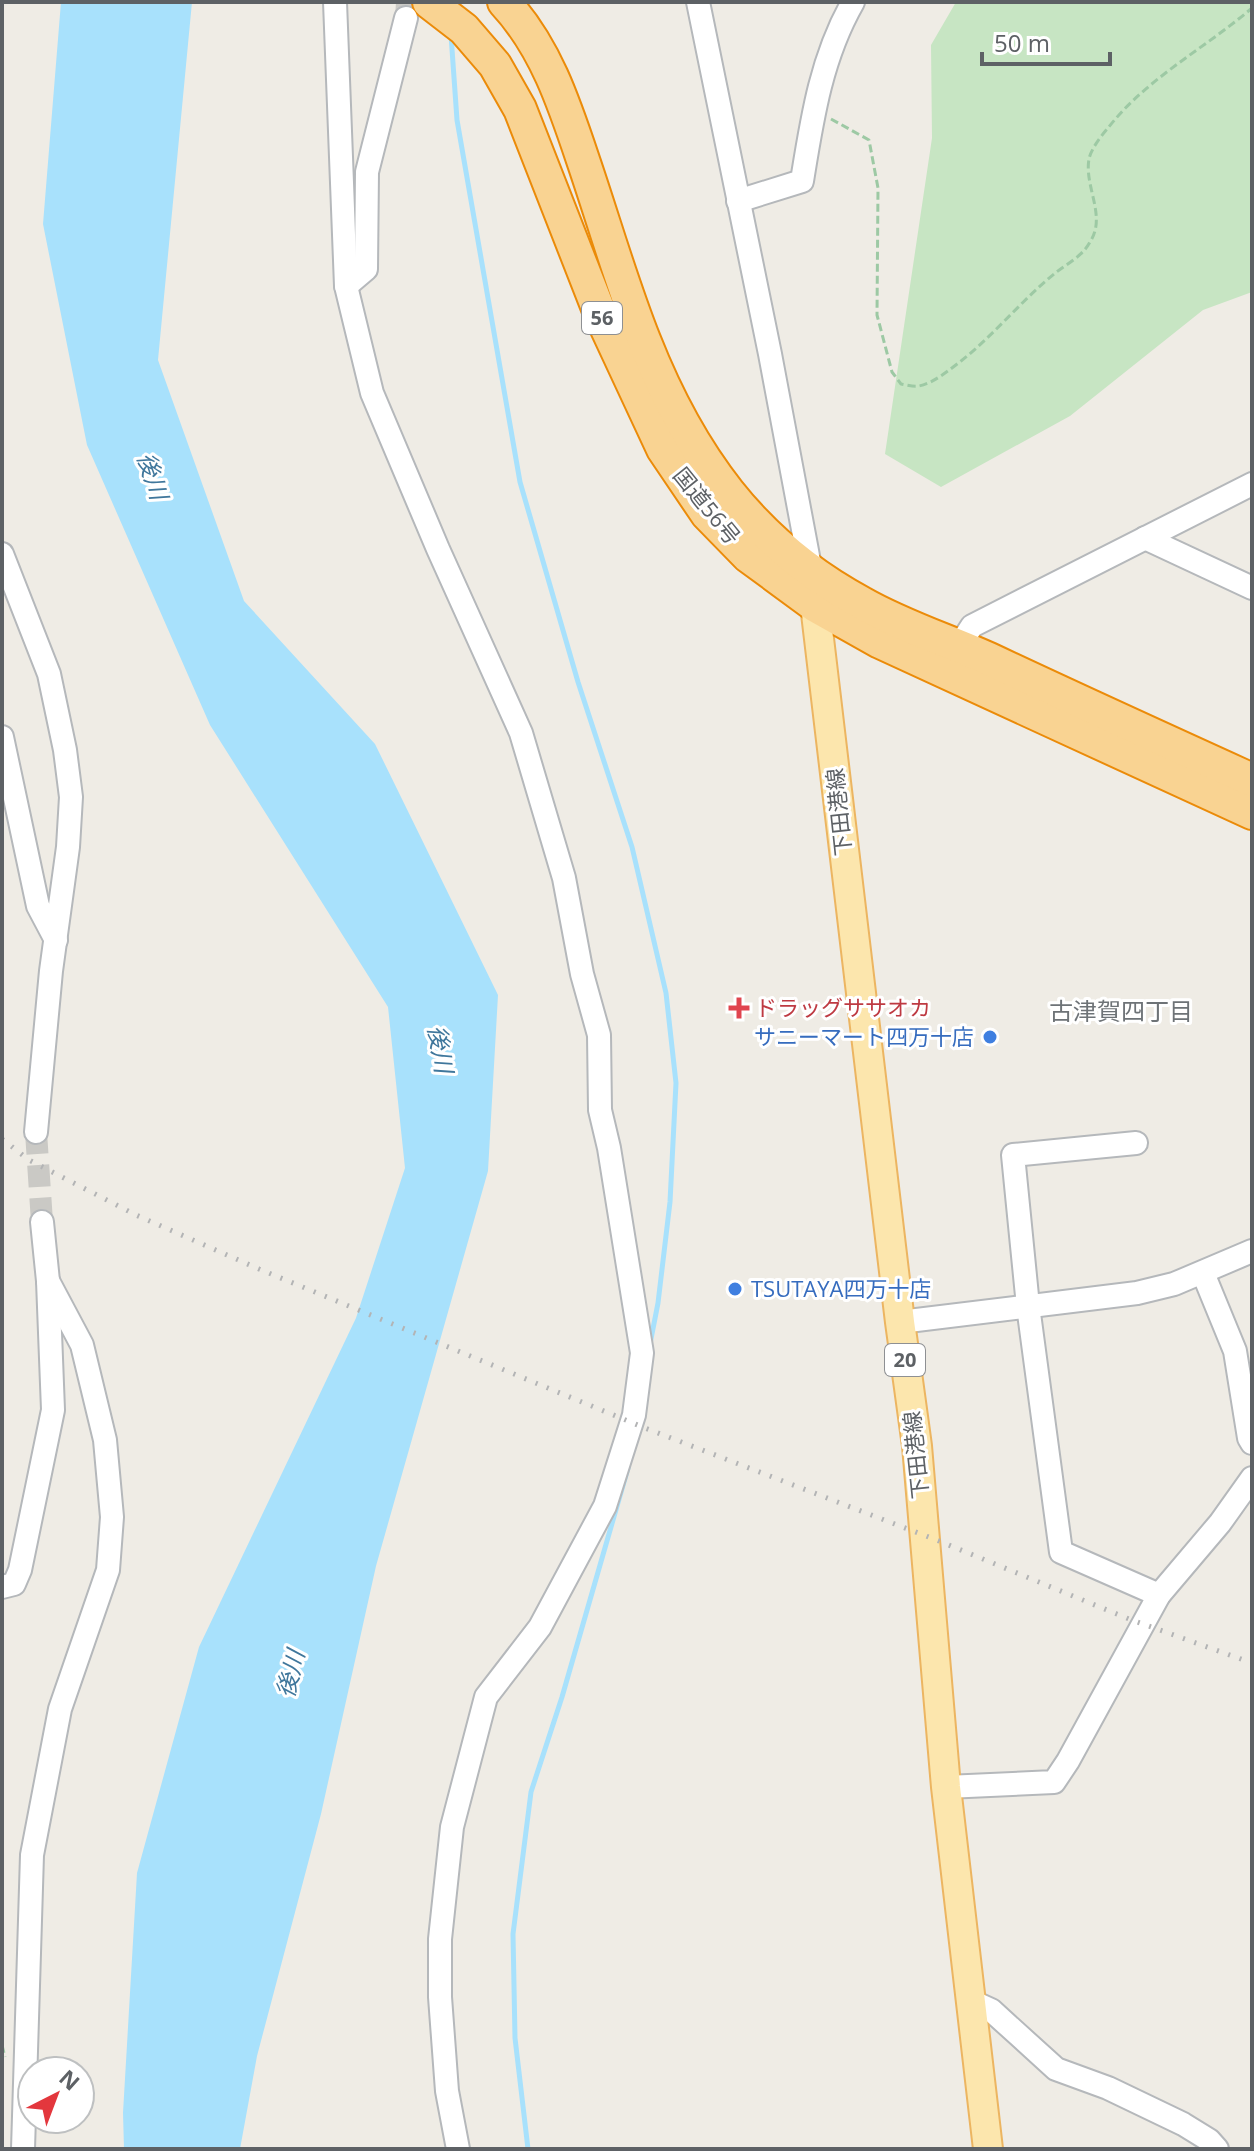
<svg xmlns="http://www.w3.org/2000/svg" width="1254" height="2151" viewBox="0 0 1254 2151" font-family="'Open Sans','Noto Sans JP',sans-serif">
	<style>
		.green { fill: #c7e5c3 }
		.water { fill: #a8e1fc }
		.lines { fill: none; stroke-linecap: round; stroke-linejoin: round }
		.stream { stroke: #a8e1fc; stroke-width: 5 }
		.minor-tunnel { stroke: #cac9c5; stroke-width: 22; stroke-dasharray: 22 11; stroke-linecap: butt }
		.minor-casing { stroke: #b5b8bb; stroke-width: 26 }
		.major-casing { stroke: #ecb561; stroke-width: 32 }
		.highway-casing { stroke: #eb8b09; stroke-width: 36 }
		.path { stroke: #9dc9a4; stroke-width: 3; stroke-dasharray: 8 4; stroke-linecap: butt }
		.minor { stroke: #fff; stroke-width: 22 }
		.major { stroke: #fce6ad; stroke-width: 28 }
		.highway { stroke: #f9d392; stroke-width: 32 }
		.rail { stroke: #b3b4b5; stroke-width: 5; stroke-dasharray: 2 10; stroke-linecap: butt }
		.health-dot { fill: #e0444e; stroke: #fff; stroke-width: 3 }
		.shop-dot { fill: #3f7fe0; stroke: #fff; stroke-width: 3 }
		.labels { text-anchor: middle; stroke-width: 6; stroke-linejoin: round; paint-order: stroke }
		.shield { fill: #fff; stroke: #8e9093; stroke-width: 2 }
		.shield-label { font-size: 20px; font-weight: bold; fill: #5d6165 }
		.street-label { font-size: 22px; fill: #5d6165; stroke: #fff }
		.health-label { font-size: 22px; fill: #be3a42; stroke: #fff; text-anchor: start }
		.shop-label { font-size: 22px; fill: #366cbe; stroke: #fff; text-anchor: end }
		.water-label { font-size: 24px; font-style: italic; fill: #3f779c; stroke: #fff }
		.neighbourhood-label { font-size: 24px; fill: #6e7377; stroke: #fff }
	</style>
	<rect width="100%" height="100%" fill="#efece5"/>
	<!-- green -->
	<polygon class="green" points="956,2 1252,2 1252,292 1203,310 1070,416 941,487 885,454 932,138 931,45"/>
	<!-- water -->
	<polygon class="water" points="61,2 192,2 158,360 244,601 375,744 498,995 488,1171 376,1566 321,1814 257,2056 240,2149 124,2149 123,2113 137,1873 199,1647 356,1318 405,1168 388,1007 210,725 87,445 43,224"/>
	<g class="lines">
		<!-- stream -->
		<g class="stream">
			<polyline points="451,35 457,120 520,482 578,682 632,847 666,993 676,1083 670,1202 658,1303 650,1344"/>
			<polyline points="528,2149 515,2038 513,1934 531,1792 562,1697 628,1468"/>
		</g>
		<!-- minor-tunnel -->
		<g class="minor-tunnel">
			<polyline points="406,18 407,2"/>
			<polyline points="36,1132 42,1222"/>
		</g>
		<defs>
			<g id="minor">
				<polyline points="335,2 346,286 372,393 438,549 521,733 564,878 582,974 599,1035 600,1110 609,1148 642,1353 634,1415 605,1506 540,1627 486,1697 452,1827 440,1939 440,1997 447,2091 458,2149"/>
				<polyline points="698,2 770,354 811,572"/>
				<path d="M738 201 802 181C812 119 821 58 853 2"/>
				<polyline points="346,286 366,269 367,172 406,18"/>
				<polyline points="1145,538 1252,588"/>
				<polyline points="2,554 49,674 65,750 71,797 68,847 51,971 36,1132"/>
				<polyline points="959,646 972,626 1252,484"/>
				<polyline points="2,737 38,906 56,940"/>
				<polyline points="1136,1143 1013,1155 1028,1306 1061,1552 1159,1595"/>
				<polyline points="1203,1273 1235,1351 1249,1438 1252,1443"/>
				<polyline points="900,1322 1137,1293 1174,1284 1252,1251"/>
				<polyline points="2,1587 14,1584 20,1570 53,1410 48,1281 42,1222"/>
				<polyline points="946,1787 1054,1782 1068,1761 1159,1595 1220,1523 1252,1478"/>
				<polyline points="969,2000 991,2010 1056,2069 1108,2088 1183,2124 1209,2140 1217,2149"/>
				<polyline points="23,2149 32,1855 60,1709 108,1570 112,1517 105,1440 82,1345 48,1281"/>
			</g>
			<polyline id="major" points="813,588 900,1322 917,1446 946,1787 988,2149"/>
			<g id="highway">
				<polyline points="429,2 464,29 495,65 520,109 601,316 663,449 707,514 748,556 816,606 880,642 1252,813"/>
				<path d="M504 2C546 47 565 106 584 163 604 222 621 282 644 340 689 454 752 544 862 603 902 626 947 640 989 659 1076 700 1164 740 1252 780"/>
			</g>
		</defs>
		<!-- minor casing -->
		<use href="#minor" class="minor-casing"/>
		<!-- major casing -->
		<use href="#major" class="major-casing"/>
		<!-- highway casing -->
		<use href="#highway" class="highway-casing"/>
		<!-- path -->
		<g class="path">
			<path d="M831 119 869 140 878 188 877 315 892 372 901 384C906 385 914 387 919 386 934 383 949 370 961 361 994 335 1021 301 1054 274 1066 264 1082 257 1090 242 1107 216 1084 187 1089 159 1091 149 1101 136 1108 128 1147 78 1204 49 1252 8"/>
			<polyline points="2,2045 5,2057"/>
		</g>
		<!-- minor -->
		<use href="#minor" class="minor"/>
		<!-- major -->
		<use href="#major" class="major"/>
		<!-- highway -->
		<use href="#highway" class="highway"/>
		<!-- rail -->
		<polyline class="rail" points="2,1139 29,1160 136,1215 259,1269 645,1428 939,1541 1129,1619 1252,1663"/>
	</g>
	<!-- markers -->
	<path class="health-dot" d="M735 996h8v8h8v8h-8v8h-8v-8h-8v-8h8z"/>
	<g class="shop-dot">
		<circle cx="990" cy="1037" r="8"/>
		<circle cx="735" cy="1289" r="8"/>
	</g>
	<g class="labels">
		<!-- shield labels -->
		<g class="shield">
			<rect x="582" y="302" width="40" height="32" rx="6"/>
			<rect x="885" y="1344" width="40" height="32" rx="6"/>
		</g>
		<g class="shield-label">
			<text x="602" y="325">56</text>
			<text x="905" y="1367">20</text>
		</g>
		<!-- street labels -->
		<g class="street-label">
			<text transform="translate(707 506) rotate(51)" y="8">国道56号</text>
			<text transform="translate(839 812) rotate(-96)" y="8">下田港線</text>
			<text transform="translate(916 1455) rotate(-96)" y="8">下田港線</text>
		</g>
		<!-- health labels -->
		<g class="health-label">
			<text x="755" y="1016">ドラッグササオカ</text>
		</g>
		<!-- shop labels -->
		<g class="shop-label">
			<text x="974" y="1045">サニーマート四万十店</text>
			<text x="751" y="1297" text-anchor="start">TSUTAYA四万十店</text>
		</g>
		<!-- water labels -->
		<g class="water-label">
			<text transform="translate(152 476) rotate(72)" y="8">後川</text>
			<text transform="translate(440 1049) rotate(80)" y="8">後川</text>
			<text transform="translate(291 1674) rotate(-76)" y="8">後川</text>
		</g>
		<!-- neighbourhood labels -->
		<g class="neighbourhood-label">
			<text x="1121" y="1020">古津賀四丁目</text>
		</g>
	</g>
	<!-- border -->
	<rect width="1254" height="2151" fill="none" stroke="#5d6165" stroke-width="8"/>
	<!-- north arrow -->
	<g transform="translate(56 2095) rotate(42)"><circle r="38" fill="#ffffff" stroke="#bec0c1" stroke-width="2"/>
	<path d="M0-6L14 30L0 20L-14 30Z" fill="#e3373d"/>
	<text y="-12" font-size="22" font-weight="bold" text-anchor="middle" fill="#5d6165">N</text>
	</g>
	<!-- scale -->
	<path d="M982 52v12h128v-12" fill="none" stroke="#5d6165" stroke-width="4"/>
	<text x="994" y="52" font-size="24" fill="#5d6165" stroke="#ffffff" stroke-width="6" paint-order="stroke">50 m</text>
</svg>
